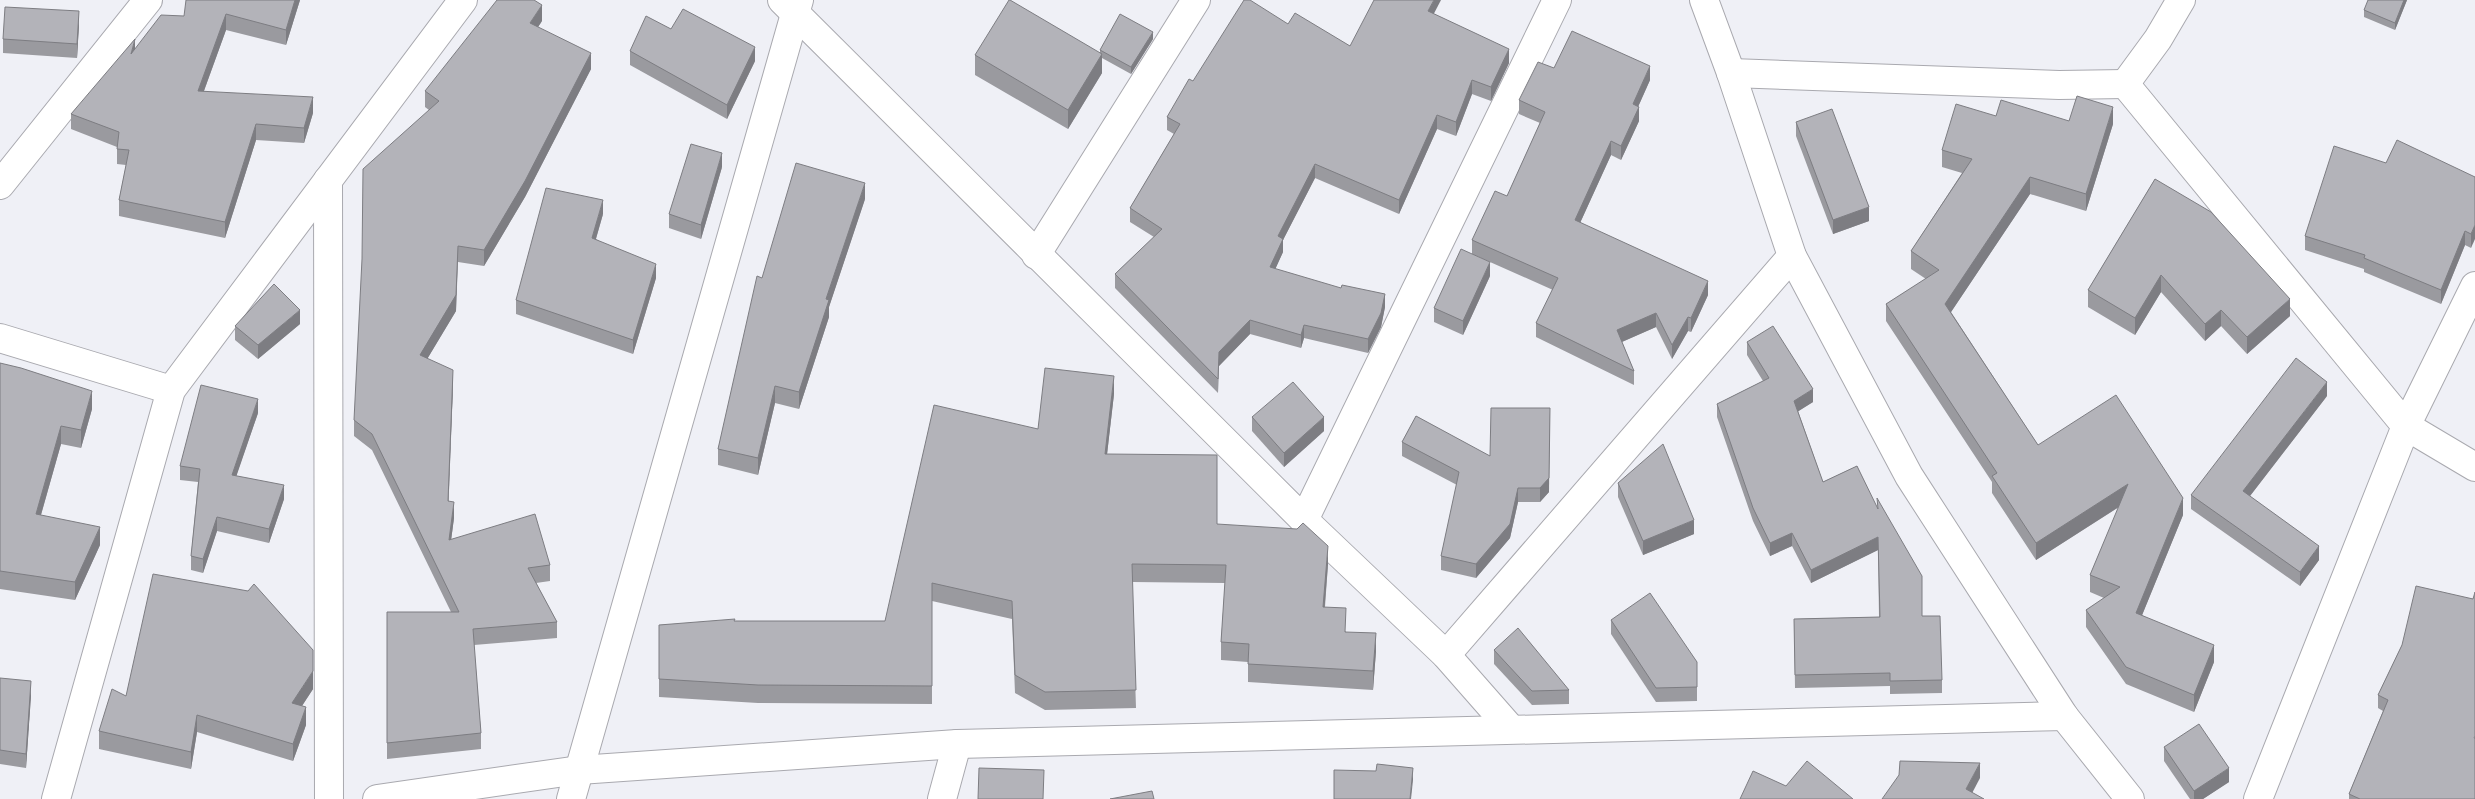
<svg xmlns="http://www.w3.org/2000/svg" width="2475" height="799" viewBox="0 0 2475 799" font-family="'DM Sans',sans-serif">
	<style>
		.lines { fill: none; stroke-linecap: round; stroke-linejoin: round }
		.street-casing { stroke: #a9a9af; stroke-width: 30 }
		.secondary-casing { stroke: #a9a9af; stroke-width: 30 }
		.street { stroke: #fff; stroke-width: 28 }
		.secondary { stroke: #fff; stroke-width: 28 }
		.wall { fill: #9a9a9f }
		.shaded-wall { fill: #7d7d82 }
		.building { fill: #b3b3b9; stroke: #7d7d82 }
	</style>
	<rect width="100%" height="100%" fill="#eff0f6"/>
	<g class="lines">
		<defs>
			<g id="street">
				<polyline points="782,0 1304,520 1446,655 1511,729"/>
				<polyline points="1731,73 2059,85 2125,84"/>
				<polyline points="2125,84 2406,426 2475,467"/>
				<polyline points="2125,84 2158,39 2181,0"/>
				<polyline points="328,180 329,799"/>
				<polyline points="0,185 148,0"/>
				<polyline points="1036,255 1196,0"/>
				<polyline points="0,338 171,390"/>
				<polyline points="1304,520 1557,0"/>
				<polyline points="1446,655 1792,256"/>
				<polyline points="56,799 171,390 463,0"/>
				<polyline points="377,799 579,770 957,744 2064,716"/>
				<polyline points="571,799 799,0"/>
				<polyline points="942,799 957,744"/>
				<polyline points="2258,799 2406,426 2475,286"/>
			</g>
			<polyline id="secondary" points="1704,0 1731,73 1792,256 1909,476 2064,716 2130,799"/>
		</defs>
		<!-- street casing -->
		<use href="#street" class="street-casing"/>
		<!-- secondary casing -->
		<use href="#secondary" class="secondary-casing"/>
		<!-- street -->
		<use href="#street" class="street"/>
		<!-- secondary -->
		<use href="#secondary" class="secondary"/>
	</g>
	<!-- wall -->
	<g class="wall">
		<polygon points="300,0 286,45 226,30 204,91 313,113 304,143 256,140 225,238 119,216 119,200 126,165 117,164 117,147 71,129 71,114 135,49 184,16"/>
		<polygon points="2407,0 2395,30 2364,17 2364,10"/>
		<polygon points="1434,14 1509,63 1491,101 1472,94 1456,136 1437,129 1399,214 1315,178 1283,240 1283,252 1275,269 1385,307 1381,327 1368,353 1304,338 1301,348 1250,334 1219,366 1218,393 1115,288 1115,274 1154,237 1130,222 1130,208 1174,134 1167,130 1167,117 1193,81 1288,24 1350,46"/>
		<polygon points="542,21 538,27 591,69 525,197 484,266 458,262 456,311 427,359 453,386 448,501 454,518 451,540 550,565 550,581 536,583 557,622 557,638 474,645 481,733 481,749 387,759 387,612 451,612 372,450 354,436 354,420 429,110 425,107 425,91"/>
		<polygon points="79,25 77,58 3,53 3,39"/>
		<polygon points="671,29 755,61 727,119 630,65 630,51"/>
		<polygon points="1153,39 1131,74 1102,58 1102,73 1068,129 975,75 975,55 1100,53 1100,50"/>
		<polygon points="1554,68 1650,80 1638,107 1639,121 1621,160 1611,155 1580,223 1708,295 1691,332 1688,331 1672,359 1656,327 1622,342 1634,371 1634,385 1536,337 1536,323 1553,290 1472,254 1472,240 1507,196 1540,123 1519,114 1519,100"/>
		<polygon points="1996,116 2113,124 2086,211 2030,194 1951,312 2038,445 2183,515 2142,615 2214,662 2194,712 2126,684 2086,627 2086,610 2104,598 2090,592 2090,575 2119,507 2036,560 1992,493 1992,482 1886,321 1886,304 1926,279 1911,269 1911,251 1962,173 1942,167 1942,150"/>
		<polygon points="1796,122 1869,221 1833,234 1796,136"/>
		<polygon points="2386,163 2475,177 2471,248 2465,245 2441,304 2364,272 2364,269 2305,250 2305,236"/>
		<polygon points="722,167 701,239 669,228 669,214"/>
		<polygon points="2155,179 2290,316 2247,354 2221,326 2205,341 2161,292 2135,335 2088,307 2088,290"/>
		<polygon points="865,199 829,307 829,317 799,409 775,403 758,475 718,465 718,449 762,278"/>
		<polygon points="603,214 596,239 656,278 633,354 516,314 516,300"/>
		<polygon points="1490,276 1463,335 1434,322 1434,308"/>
		<polygon points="300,324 258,359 235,340 235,326"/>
		<polygon points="1747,342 1813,402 1798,411 1823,482 1857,466 1922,616 1942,680 1942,693 1890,694 1890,686 1795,688 1794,619 1879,617 1878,550 1811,583 1792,546 1770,556 1753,521 1717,417 1717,404 1763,381 1747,355"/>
		<polygon points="0,363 92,409 81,448 61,444 41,515 100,545 75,600 0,589"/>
		<polygon points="1114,394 1107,454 1217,524 1328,564 1325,607 1346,632 1376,651 1373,690 1248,682 1248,662 1221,660 1221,642 1225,583 1132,582 1136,708 1045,710 1015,693 1012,619 932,601 932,704 758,703 659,697 659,625 735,621 885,621"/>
		<polygon points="2327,396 2250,496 2319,560 2300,586 2191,509 2191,495"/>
		<polygon points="258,413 236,476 284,499 269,543 217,531 203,573 191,570 191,556 198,482 180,480 180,466"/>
		<polygon points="1416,416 1549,492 1540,502 1518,502 1510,538 1476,578 1441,570 1441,556 1457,485 1402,456 1402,442"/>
		<polygon points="1252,417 1324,431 1284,467 1252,431"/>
		<polygon points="1618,483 1694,534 1643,555 1618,497"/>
		<polygon points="1611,620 1697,662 1697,701 1656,702 1611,634"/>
		<polygon points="2402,645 2475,799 2349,799 2349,794 2383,711 2378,708 2378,695"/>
		<polygon points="1494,650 1569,690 1569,704 1532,705 1494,664"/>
		<polygon points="0,678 31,695 26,768 0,764"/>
		<polygon points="313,689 302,706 306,725 293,761 197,732 191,769 99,749 99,731 126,696"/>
		<polygon points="2164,747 2229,782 2203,799 2190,799 2164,761"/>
	</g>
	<!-- shaded-wall -->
	<g class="shaded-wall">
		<polygon points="295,0 300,0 286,45 286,30"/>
		<polygon points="1434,0 1441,0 1428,25 1428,11"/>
		<polygon points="2404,0 2407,0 2395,30 2395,23"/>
		<polygon points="542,5 542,21 530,39 530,23"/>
		<polygon points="79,11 79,25 77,58 77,44"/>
		<polygon points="226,14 226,30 198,107 198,91"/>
		<polygon points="1153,32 1153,39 1131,74 1131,67"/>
		<polygon points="135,39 135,55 131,54"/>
		<polygon points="755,47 755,61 727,119 727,105"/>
		<polygon points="1509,49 1509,63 1491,101 1491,87"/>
		<polygon points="591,53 591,69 525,197 484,266 484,250"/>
		<polygon points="1102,54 1102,73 1068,129 1068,110"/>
		<polygon points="1650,66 1650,80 1633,118 1633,104"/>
		<polygon points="1472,80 1472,94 1456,136 1456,122"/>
		<polygon points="313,97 313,113 304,143 304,128"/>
		<polygon points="1639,107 1639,121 1621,160 1621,146"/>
		<polygon points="2113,107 2113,124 2086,211 2086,194"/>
		<polygon points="1437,115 1437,129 1399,214 1399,200"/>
		<polygon points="256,124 256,140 225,238 225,222"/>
		<polygon points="1611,141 1611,155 1575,234 1575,220"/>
		<polygon points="722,153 722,167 701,239 701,225"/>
		<polygon points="1315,164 1315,178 1283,240 1283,252 1270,281 1270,267 1278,236"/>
		<polygon points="2030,177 2030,194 1945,321 1945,304"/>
		<polygon points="865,183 865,199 829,307 829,317 799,409 799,392 826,299"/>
		<polygon points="603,200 603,214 592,252 592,238"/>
		<polygon points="1869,207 1869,221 1833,234 1833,220"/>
		<polygon points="2475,225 2475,239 2471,248 2471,234"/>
		<polygon points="2465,231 2465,245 2441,304 2441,290"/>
		<polygon points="458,246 456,311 420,371 420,355"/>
		<polygon points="1490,262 1490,276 1463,335 1463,321"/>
		<polygon points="656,264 656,278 633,354 633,340"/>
		<polygon points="2161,275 2161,292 2135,335 2135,318"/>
		<polygon points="1708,281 1708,295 1691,332 1691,318"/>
		<polygon points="1385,294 1385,307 1381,327 1368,353 1368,339"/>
		<polygon points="2290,299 2290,316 2247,354 2247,337"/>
		<polygon points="300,310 300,324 258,359 258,345"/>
		<polygon points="2221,310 2221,326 2205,341 2205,324"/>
		<polygon points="1656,313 1656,327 1617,344 1617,330"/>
		<polygon points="1688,317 1688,331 1672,359 1672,345"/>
		<polygon points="1250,320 1250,334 1219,366 1218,393 1219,352"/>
		<polygon points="1304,325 1304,338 1301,348 1301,335"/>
		<polygon points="453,370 453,386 448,517 448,501"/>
		<polygon points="1114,376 1114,394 1105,472 1105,454"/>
		<polygon points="2327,382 2327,396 2243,505 2243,491"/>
		<polygon points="775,386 775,403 758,475 758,458"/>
		<polygon points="1813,389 1813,402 1794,414 1794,401"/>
		<polygon points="92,391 92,409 81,448 81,430"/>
		<polygon points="258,399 258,413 232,489 232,475"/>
		<polygon points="1550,408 1549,492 1540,502 1540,488"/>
		<polygon points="1324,417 1324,431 1284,467 1284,453"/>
		<polygon points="61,426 61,444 36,532 36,514"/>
		<polygon points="2128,484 2128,501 2036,560 2036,543"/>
		<polygon points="284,485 284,499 269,543 269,529"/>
		<polygon points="1518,488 1518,502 1510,538 1476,578 1476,564"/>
		<polygon points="2183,498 2183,515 2136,630 2136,613"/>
		<polygon points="454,502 454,518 449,556 449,540"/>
		<polygon points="217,517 217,531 203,573 203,559"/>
		<polygon points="1694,520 1694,534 1643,555 1643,541"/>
		<polygon points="100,527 100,545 75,600 75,582"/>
		<polygon points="1792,533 1792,546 1770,556 1770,543"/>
		<polygon points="1878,537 1878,550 1811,583 1811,570"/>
		<polygon points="1328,546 1328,564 1323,626 1323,607"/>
		<polygon points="2319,546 2319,560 2300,586 2300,572"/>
		<polygon points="1376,633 1376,651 1373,690 1373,671"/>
		<polygon points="2214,645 2214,662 2194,712 2194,695"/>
		<polygon points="313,671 313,689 292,721 292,703"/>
		<polygon points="31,681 31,695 26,768 26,754"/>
		<polygon points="306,707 306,725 293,761 293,744"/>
		<polygon points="197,715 197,732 191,769 191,752"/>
		<polygon points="1980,763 1980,778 1969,799 1966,789"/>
		<polygon points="1413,768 1413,780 1411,799 1410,799"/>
		<polygon points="2229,768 2229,782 2203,799 2194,799 2194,791"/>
	</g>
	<!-- building -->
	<g class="building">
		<polygon points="186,0 295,0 286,30 226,14 198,91 313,97 304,128 256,124 225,222 119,200 129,150 117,149 119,132 71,114 135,39 131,54 161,15 184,16"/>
		<polygon points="497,0 534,0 542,5 530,23 591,53 525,181 484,250 458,246 456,295 420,355 453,370 448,501 454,502 449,540 535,514 550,565 528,568 557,622 473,629 481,733 387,743 387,612 459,612 372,434 354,420 362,259 363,169 439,101 425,91"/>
		<polygon points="1009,0 1010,0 1102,54 1068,110 975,55"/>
		<polygon points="1244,0 1250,0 1288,24 1295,13 1350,46 1374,0 1434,0 1428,11 1509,49 1491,87 1472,80 1456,122 1437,115 1399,200 1315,164 1278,236 1283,239 1270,267 1341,288 1342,285 1385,294 1381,313 1368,339 1304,325 1301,335 1250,320 1219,352 1218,379 1115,274 1162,229 1130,208 1180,124 1167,117 1189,79 1193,81"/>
		<polygon points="2368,0 2404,0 2395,23 2364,10"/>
		<polygon points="5,7 79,11 77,44 3,39"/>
		<polygon points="683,9 755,47 727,105 630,51 646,16 671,29"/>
		<polygon points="1120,14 1153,32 1131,67 1100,50"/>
		<polygon points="1572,31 1650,66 1633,104 1639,107 1621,146 1611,141 1575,220 1708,281 1691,318 1688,317 1672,345 1656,313 1617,330 1634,371 1536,323 1558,278 1472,240 1495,191 1507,196 1545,112 1519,100 1538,62 1554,68"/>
		<polygon points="2077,96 2113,107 2086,194 2030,177 1945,304 2038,445 2116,395 2183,498 2136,613 2214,645 2194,695 2126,667 2086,610 2120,587 2090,575 2128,484 2036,543 1992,476 1997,473 1886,304 1939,270 1911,251 1972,159 1942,150 1956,104 1996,116 2001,100 2069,121"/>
		<polygon points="1832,109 1869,207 1833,220 1796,122"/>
		<polygon points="2397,140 2475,177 2475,225 2471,234 2465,231 2441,290 2364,258 2365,255 2305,236 2334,146 2386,163"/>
		<polygon points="691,144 722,153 701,225 669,214"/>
		<polygon points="796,163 865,183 826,299 829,300 799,392 775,386 758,458 718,449 757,276 762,278"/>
		<polygon points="2155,179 2211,212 2290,299 2247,337 2221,310 2205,324 2161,275 2135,318 2088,290"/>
		<polygon points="546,188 603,200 592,238 656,264 633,340 516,300"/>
		<polygon points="1461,249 1490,262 1463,321 1434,308"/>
		<polygon points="274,284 300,310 258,345 235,326"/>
		<polygon points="1773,326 1813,389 1794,401 1823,482 1857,466 1878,509 1877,498 1922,576 1922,616 1940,616 1942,680 1890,681 1890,673 1795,675 1794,619 1880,617 1878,537 1811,570 1792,533 1770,543 1753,508 1717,404 1769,378 1747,342"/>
		<polygon points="2296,358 2327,382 2243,491 2319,546 2300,572 2191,495"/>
		<polygon points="0,363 21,368 92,391 81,430 61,426 36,514 100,527 75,582 0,571"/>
		<polygon points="1045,368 1114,376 1105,454 1217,455 1217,524 1297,529 1303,523 1328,546 1323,607 1346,608 1345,632 1376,633 1373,671 1248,664 1249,644 1221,642 1226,565 1132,564 1136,690 1045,692 1015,675 1012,601 932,583 932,686 758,685 659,679 659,625 735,619 734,621 885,621 934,405 1038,429"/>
		<polygon points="1293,382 1324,417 1284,453 1252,417"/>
		<polygon points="201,385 258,399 232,475 284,485 269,529 217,517 203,559 191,556 200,469 180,466"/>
		<polygon points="1491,408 1550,408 1549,478 1540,488 1518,488 1510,524 1476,564 1441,556 1459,472 1402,442 1416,416 1490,456"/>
		<polygon points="1663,444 1694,520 1643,541 1618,483"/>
		<polygon points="153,574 248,591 254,584 313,650 313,671 292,703 306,707 293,744 197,715 191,752 99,731 112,689 126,696"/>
		<polygon points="2416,586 2473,599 2475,592 2475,736 2474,738 2475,738 2475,799 2360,799 2349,794 2388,700 2378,695 2402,645"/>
		<polygon points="1650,593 1697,662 1697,687 1656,688 1611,620"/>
		<polygon points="1518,628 1569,690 1532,691 1494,650"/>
		<polygon points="0,678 31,681 26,754 0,750"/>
		<polygon points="2199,724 2229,768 2194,791 2164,747"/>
		<polygon points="1807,761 1853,799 1740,799 1753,771 1786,786"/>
		<polygon points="1900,761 1980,763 1966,789 1984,799 1882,799 1899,775"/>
		<polygon points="1377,764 1413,768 1410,799 1334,799 1334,770 1376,771"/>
		<polygon points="979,768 1044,770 1043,799 978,799"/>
		<polygon points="1152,791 1154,799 1110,799"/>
	</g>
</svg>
